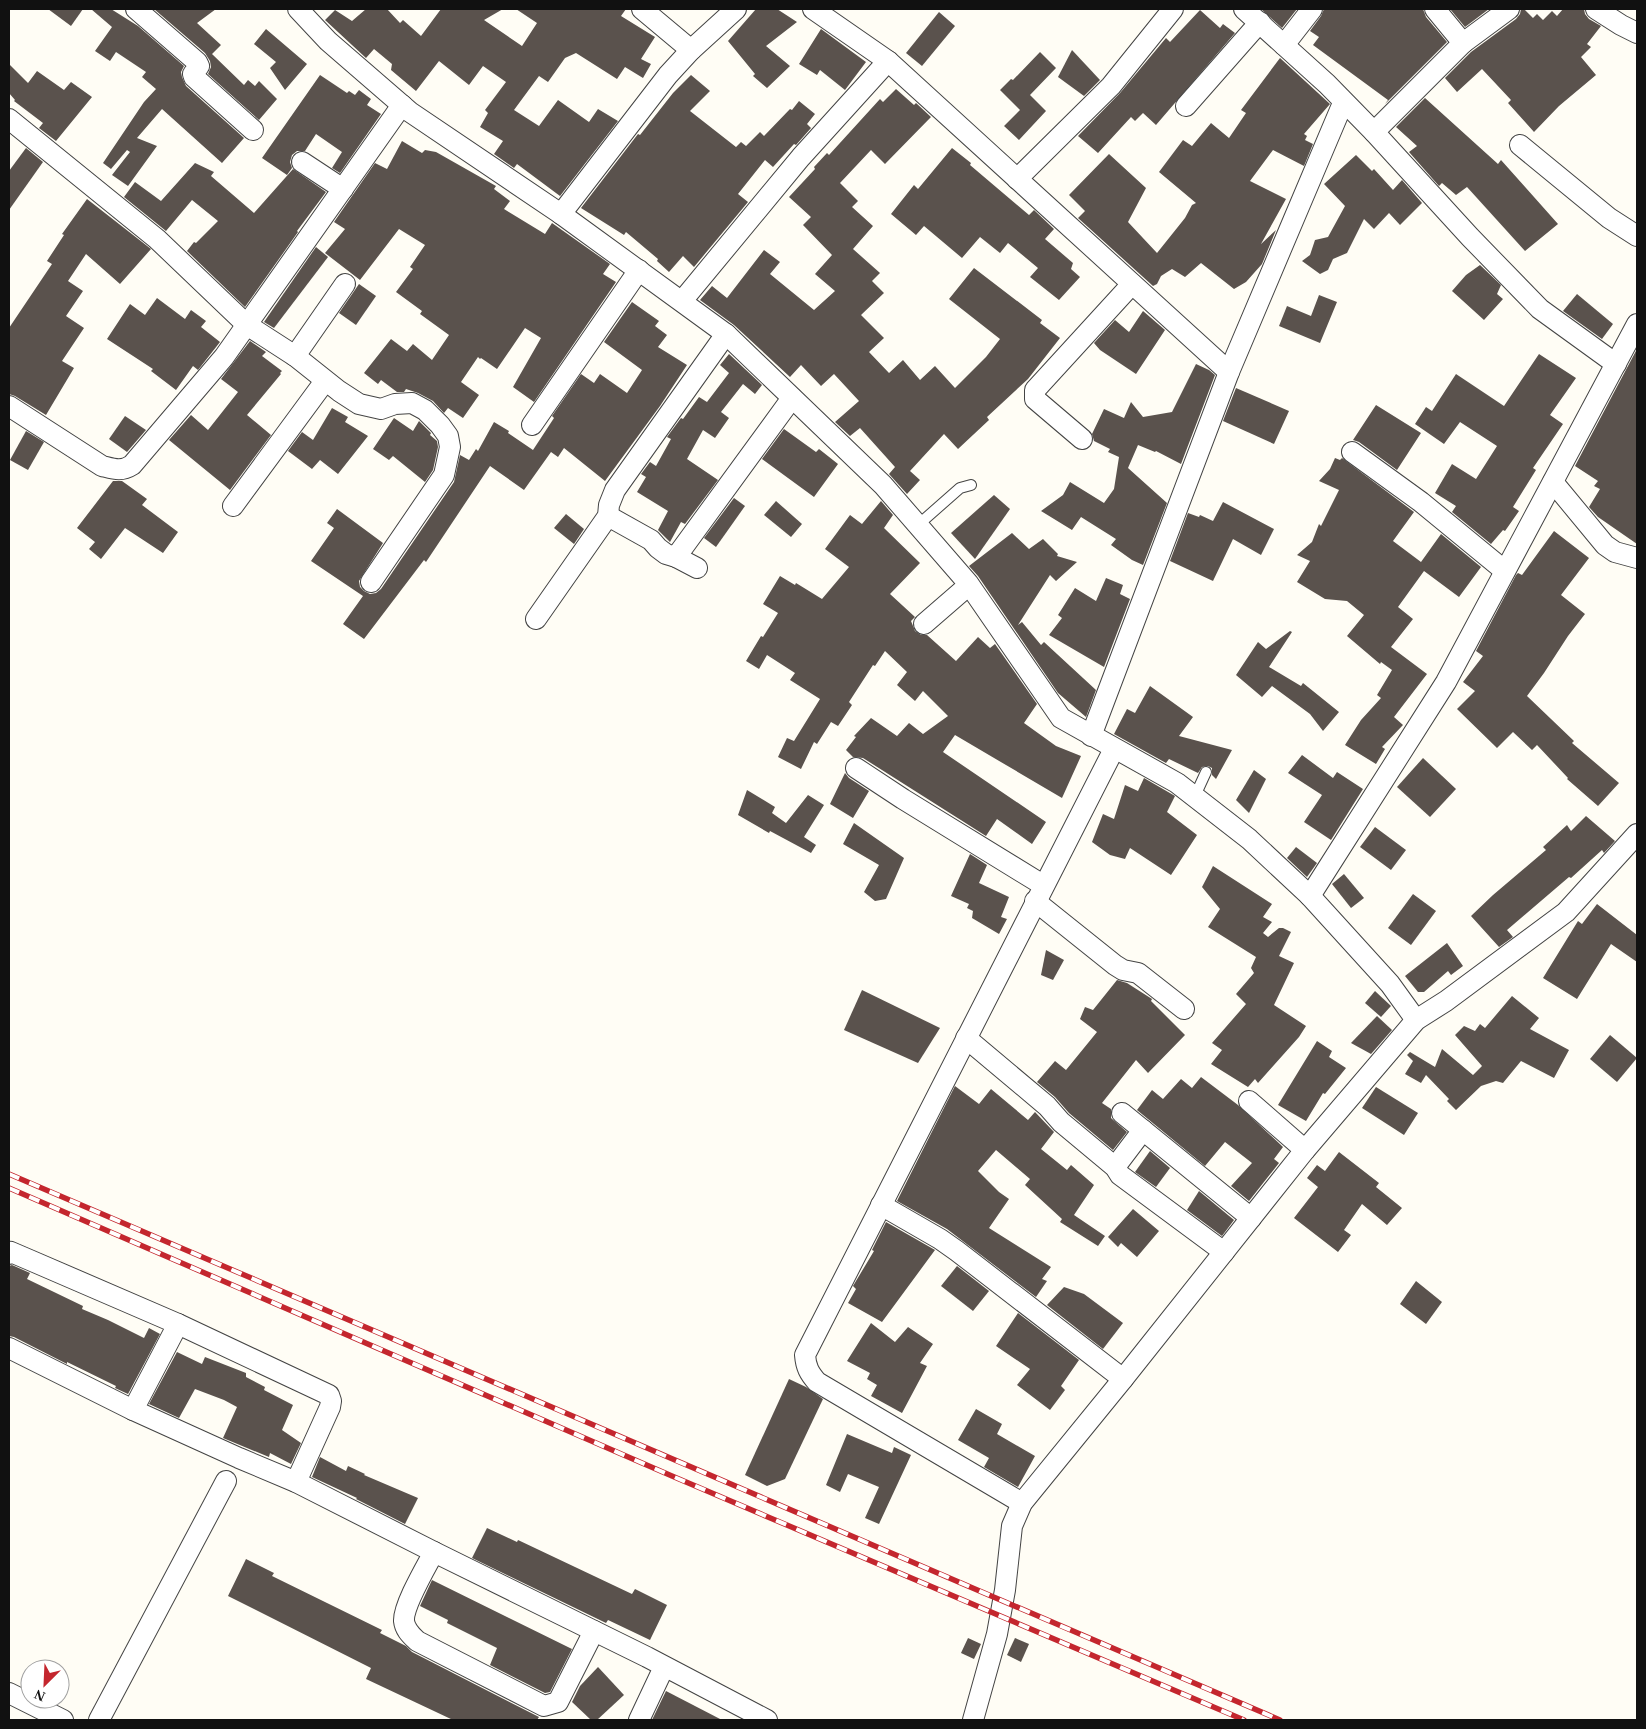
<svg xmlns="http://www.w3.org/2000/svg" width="1646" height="1729" viewBox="0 0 1646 1729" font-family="'Times New Roman',serif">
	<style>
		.building { fill: #5a524d }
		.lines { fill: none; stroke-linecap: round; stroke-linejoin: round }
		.service-casing { stroke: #444; stroke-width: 12 }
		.minor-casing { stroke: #444; stroke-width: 22 }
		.service { stroke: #fff; stroke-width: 10 }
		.minor { stroke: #fff; stroke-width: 20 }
		.rail-casing { stroke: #c4262e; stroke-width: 5.5 }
		.rail { stroke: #fff; stroke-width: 4; stroke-dasharray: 11; stroke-linecap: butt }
	</style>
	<rect width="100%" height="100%" fill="#fffdf5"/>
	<!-- building -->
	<g class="building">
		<polygon points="48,9 83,9 71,26"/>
		<polygon points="91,9 111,9 138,26 184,66 181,72 182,77 186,86 244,138 222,163 162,109 137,138 157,146 128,186 112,175 130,152 127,150 111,169 103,163 144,102 156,89 142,77 146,72 116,52 110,61 95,51 112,27"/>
		<polygon points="154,9 216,9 197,23 221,45 212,54 244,85 248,80 255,86 259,81 277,99 259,120 208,74 211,67 210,61 205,53"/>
		<polygon points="366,9 387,9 400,23 403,20 421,36 441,9 503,9 484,20 522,46 537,23 516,9 626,9 621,16 655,37 641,59 651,64 643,78 625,67 617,79 576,53 565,58 548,82 539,76 514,110 539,126 558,100 589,122 598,109 618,121 560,196 517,164 514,168 494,154 503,141 480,127 488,113 485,110 506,82 483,66 469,85 439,61 416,91 391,70 392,64 374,49 366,58 325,20 335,10 352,21"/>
		<polygon points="756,9 777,9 797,22 766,46 790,66 767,88 753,76 755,74 728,41"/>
		<polygon points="1261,9 1297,9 1282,28"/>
		<polygon points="1324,9 1423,9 1426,17 1447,42 1385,104 1388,100 1313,45 1319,37 1310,31 1321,16"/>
		<polygon points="1450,9 1489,9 1465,27"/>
		<polygon points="1521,9 1524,9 1533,18 1537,14 1543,20 1552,11 1557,16 1563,9 1584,9 1585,14 1589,19 1601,26 1587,44 1591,47 1581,57 1596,75 1559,106 1534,132 1508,103 1511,100 1482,69 1457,92 1445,78 1471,52 1516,19 1520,14"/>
		<polygon points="1200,10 1220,28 1223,24 1235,33 1156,125 1143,113 1135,121 1131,117 1098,153 1078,136 1120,93 1166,38 1170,42"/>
		<polygon points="939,12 955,26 922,66 906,53"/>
		<polygon points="266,29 307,64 285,90 270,68 276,62 254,44"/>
		<polygon points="821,29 866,62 845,90 820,70 817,75 799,64"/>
		<polygon points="1072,50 1100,80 1084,96 1058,77"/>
		<polygon points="1040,52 1056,68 1030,95 1046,111 1019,140 1004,126 1020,110 1000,90 1011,79 1013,80"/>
		<polygon points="1280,58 1330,104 1304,134 1307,136 1305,140 1313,144 1304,166 1273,150 1250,181 1286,199 1261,244 1276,230 1262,264 1246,282 1234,289 1201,263 1185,277 1172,269 1161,276 1157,284 1153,286 1078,218 1085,211 1069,195 1109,154 1146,188 1128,222 1157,253 1185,218 1192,205 1196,203 1159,172 1183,140 1192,146 1211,123 1229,138 1246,113 1241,110"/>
		<polygon points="9,64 28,83 37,71 64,90 71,82 92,97 56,141 39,128 43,123 14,101 15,100 9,93"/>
		<polygon points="320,75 347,93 349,91 355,95 359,90 371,99 367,105 381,114 340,173 332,168 342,152 316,134 305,151 297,151 292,155 290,162 292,168 287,175 262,158"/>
		<polygon points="691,75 710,91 690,111 736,147 741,142 746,146 760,132 764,136 790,109 792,110 799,101 815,114 807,124 811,128 796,145 794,144 773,167 765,160 738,194 748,202 694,267 683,256 669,272 657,261 658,259 626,232 624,235 581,208 638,134 640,135 673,93"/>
		<polygon points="896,89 914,105 916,103 931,117 885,164 871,150 840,183 858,201 852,207 873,226 853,249 880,273 872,281 884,293 861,315 884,338 869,352 889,373 903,360 920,380 935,366 955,388 986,357 1000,339 949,299 974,268 1042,320 1040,323 1060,338 1028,379 987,417 989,420 958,449 944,434 910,471 920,480 907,494 889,474 895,467 860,428 850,436 835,422 859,401 834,374 821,386 801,365 790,377 734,325 700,300 712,286 727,298 764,250 780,262 770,274 814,310 835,291 815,274 832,255 803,225 811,217 789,197 815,169 814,167 827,153 829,155 880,99 883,102"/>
		<polygon points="1425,98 1498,164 1501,160 1558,224 1525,251 1467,187 1456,195 1442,183 1439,186 1409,152 1417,146 1396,127"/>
		<polygon points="402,141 422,153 425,150 436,152 496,186 494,189 510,201 504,209 545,234 552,223 610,264 603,274 616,282 534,402 513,387 541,338 525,328 497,369 481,358 480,359 478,357 461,382 479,395 463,418 448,408 444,413 433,401 418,393 406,389 404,392 397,392 381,380 378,384 364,373 391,339 407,351 413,344 432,360 449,335 420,314 422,311 396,292 413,269 410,267 425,245 399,229 360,280 325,253 345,229 334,222 375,163 387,169"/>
		<polygon points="26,148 43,162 9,210 9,171"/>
		<polygon points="952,148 971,163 970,165 1029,215 1034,210 1054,229 1045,239 1073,263 1071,269 1080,277 1059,300 1030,277 1038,268 1008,243 1000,253 980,237 962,258 924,226 916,235 891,214 914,185 918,189"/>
		<polygon points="1356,155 1372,171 1374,169 1393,190 1402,180 1422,203 1400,225 1389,213 1374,229 1364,219 1347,253 1333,259 1328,270 1320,274 1302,261 1310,255 1315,240 1328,237 1345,206 1324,184"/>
		<polygon points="195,163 214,172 211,176 254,213 293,169 326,192 297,231 298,232 245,307 187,251 194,242 196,243 218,221 192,200 166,231 124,197 135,182 161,201"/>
		<polygon points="87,199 151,249 120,284 86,254 68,281 83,291 66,316 84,328 62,361 74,368 46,415 15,396 9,394 9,328 52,264 47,261 64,235 62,234"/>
		<polygon points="316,247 328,257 274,328 264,322"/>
		<polygon points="1480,265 1501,285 1497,294 1503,299 1484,320 1452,291 1466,275"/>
		<polygon points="359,284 376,296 356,325 339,313"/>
		<polygon points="1577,294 1613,324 1602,339 1563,311"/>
		<polygon points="1319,295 1337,302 1320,343 1279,326 1287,306 1311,316"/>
		<polygon points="157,298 185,319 191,310 206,321 201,327 220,342 198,370 193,366 176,390 151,371 153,369 107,339 130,304 145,315"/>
		<polygon points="632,302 659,321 655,326 667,335 658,347 687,365 660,406 605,481 564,448 558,457 551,452 524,490 490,466 426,562 424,560 364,639 343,624 363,596 311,561 334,528 327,523 337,509 383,543 359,581 360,587 364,591 370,594 376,593 381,589 454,482 460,455 469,460 476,449 478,451 494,422 509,431 508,433 533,450 554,418 552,416 581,374 594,383 600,374 627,393 642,370 604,342"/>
		<polygon points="1143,311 1165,330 1136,374 1100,350 1094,343 1115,320 1129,332"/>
		<polygon points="250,341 266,352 262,356 282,371 280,373 281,374 247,415 271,435 230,490 169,440 191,415 208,430 238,392 221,379"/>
		<polygon points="1637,349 1637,544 1598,517 1589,507 1600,489 1594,486 1598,481 1575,466"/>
		<polygon points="729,354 762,385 755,394 743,384 721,412 729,418 715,438 703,430 687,459 718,480 685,524 681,522 670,542 658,530 668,511 637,492 646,477 641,474 650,462 656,466 671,439 667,437 681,418 683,419 699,397 707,402 729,373 720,365"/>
		<polygon points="1539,354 1576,378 1550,415 1563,424 1533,468 1536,470 1513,507 1519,511 1505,531 1503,530 1491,544 1452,512 1456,506 1435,493 1452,464 1476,479 1497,446 1460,422 1444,444 1415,424 1426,407 1432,411 1456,374 1504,406"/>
		<polygon points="1196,364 1209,370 1215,375 1181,464 1156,451 1155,452 1138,445 1128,468 1167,503 1143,565 1132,560 1111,545 1116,539 1081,517 1072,530 1041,511 1063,495 1070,482 1104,503 1114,489 1119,457 1108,452 1110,449 1094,441 1092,434 1104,409 1124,418 1131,402 1143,417 1172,412"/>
		<polygon points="1236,388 1289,411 1274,444 1223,421"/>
		<polygon points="1376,405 1421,433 1397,470 1359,442 1353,440"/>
		<polygon points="332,408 348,417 345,422 368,436 338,474 320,460 312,469 288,451 302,432 313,440"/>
		<polygon points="125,416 146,430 127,452 109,439"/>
		<polygon points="394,418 413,431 419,421 431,433 430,435 437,441 438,447 433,470 425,482 393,456 389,460 373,449"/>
		<polygon points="784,429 816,452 819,449 838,464 814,497 762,459"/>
		<polygon points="26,431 44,442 28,470 10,460"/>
		<polygon points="1335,458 1340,460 1342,458 1414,512 1393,541 1421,562 1441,534 1481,567 1459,597 1424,571 1398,607 1413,619 1391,647 1427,674 1394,717 1403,725 1382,747 1385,749 1376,764 1345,745 1361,720 1381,698 1377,695 1392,670 1381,662 1380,664 1347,636 1364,615 1347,601 1325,599 1297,582 1310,561 1297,555 1312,542 1319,524 1321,526 1339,490 1319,481 1330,469"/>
		<polygon points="113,481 122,481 147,499 142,505 178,532 163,553 125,528 101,559 89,549 95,542 77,528"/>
		<polygon points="994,495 1010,509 975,559 951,533"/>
		<polygon points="734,498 745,506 716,547 704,538"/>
		<polygon points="776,501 802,524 791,537 764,515"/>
		<polygon points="881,501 893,515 884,528 920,563 890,594 915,617 911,621 915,631 921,635 927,635 956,661 978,637 990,648 995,644 1037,704 1024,723 1056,746 1081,756 1062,798 955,735 943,752 1046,822 1032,844 997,819 986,836 863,758 853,757 846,750 856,737 854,736 871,718 897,736 909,723 923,734 948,716 923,691 915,701 897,685 907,672 885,651 875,666 873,665 849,702 852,705 838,726 831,722 817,744 814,742 801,769 778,757 787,738 794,741 820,699 790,680 795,673 767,655 759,669 746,661 761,636 763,637 778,613 763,604 780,576 795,585 796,583 822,599 849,567 825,549 850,515 862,524"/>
		<polygon points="1223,502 1274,529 1261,555 1233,539 1213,581 1170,561 1188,513 1199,517 1200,515 1213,521"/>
		<polygon points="566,514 584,529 574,544 554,528"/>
		<polygon points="1554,531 1589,558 1561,595 1585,614 1568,636 1544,673 1527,696 1574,741 1572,743 1619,783 1598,806 1567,779 1568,778 1537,745 1532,750 1513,732 1497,748 1457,709 1475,691 1463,682 1483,656 1476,651 1516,575 1518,573 1522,575"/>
		<polygon points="1012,533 1029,549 1043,539 1058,554 1057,556 1077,562 1056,581 1050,575 1018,625 1022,622 1041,645 1044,642 1096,690 1086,717 1058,693 978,576 969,566"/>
		<polygon points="1106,578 1123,585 1120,594 1130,599 1104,667 1049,635 1062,618 1058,615 1075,588 1096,601"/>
		<polygon points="1290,631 1292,632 1269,667 1301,686 1303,683 1339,712 1323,731 1310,714 1272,686 1262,697 1236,675 1258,642 1266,649"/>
		<polygon points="1150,686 1193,717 1179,736 1232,750 1216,779 1212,775 1212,768 1208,766 1202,767 1198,773 1169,759 1166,763 1114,734 1127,709 1135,713"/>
		<polygon points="1302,755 1333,778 1337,772 1363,789 1331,840 1304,822 1322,795 1288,773"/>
		<polygon points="1423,758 1456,789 1430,817 1397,787"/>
		<polygon points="1254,770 1266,779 1249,813 1236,800"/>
		<polygon points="845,773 849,778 869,791 853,818 830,804"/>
		<polygon points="1144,778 1175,796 1167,812 1197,835 1171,875 1130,848 1125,859 1110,855 1092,842 1103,814 1114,819 1125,785 1138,791"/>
		<polygon points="747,790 775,807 772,813 786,823 808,795 824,805 804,837 816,845 811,853 770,831 769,833 738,815"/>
		<polygon points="1586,816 1615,841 1604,853 1602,850 1571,878 1569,877 1507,930 1513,937 1499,947 1471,916 1493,895 1546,850 1543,847 1567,825 1571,831"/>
		<polygon points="854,823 904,858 886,899 875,901 864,892 879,865 843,844"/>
		<polygon points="1375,827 1406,850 1391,870 1360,847"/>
		<polygon points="1296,847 1317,863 1307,877 1287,858"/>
		<polygon points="970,854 987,865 979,883 1009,897 1001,917 1007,919 999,934 972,918 973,911 967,908 969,904 951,896"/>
		<polygon points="1213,866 1272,904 1263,917 1272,922 1263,933 1268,937 1279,928 1283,928 1291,932 1279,956 1294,963 1274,1005 1306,1026 1299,1037 1258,1083 1255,1079 1248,1087 1211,1064 1222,1050 1212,1043 1246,1004 1236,994 1254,973 1251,968 1256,957 1208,927 1220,909 1202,887"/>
		<polygon points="1344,874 1364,898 1351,908 1332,884"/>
		<polygon points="1413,894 1436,911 1411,945 1388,928"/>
		<polygon points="1597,904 1637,935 1637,962 1611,944 1577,999 1543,978 1578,921 1582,924"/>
		<polygon points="1447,943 1463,966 1451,975 1448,971 1424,992 1418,992 1405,976"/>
		<polygon points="1046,950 1064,960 1053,980 1041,975"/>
		<polygon points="1117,980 1127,983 1152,999 1151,1001 1185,1035 1148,1073 1136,1060 1102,1103 1111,1109 1111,1118 1127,1132 1113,1150 1069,1113 1055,1097 1037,1082 1055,1061 1066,1070 1097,1032 1080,1019 1085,1007 1093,1010"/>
		<polygon points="862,990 940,1028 918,1063 844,1030"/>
		<polygon points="1375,991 1391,1006 1381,1017 1365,1003"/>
		<polygon points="1512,996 1539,1018 1530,1029 1569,1050 1554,1078 1521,1061 1503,1083 1496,1081 1481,1086 1456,1110 1447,1101 1449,1099 1426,1075 1421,1083 1405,1074 1413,1061 1407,1055 1410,1052 1435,1067 1442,1049 1473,1075 1482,1066 1455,1035 1464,1026 1475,1031 1480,1024 1485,1028"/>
		<polygon points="1377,1016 1392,1030 1371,1054 1351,1043"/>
		<polygon points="1610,1035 1637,1058 1617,1082 1590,1059"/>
		<polygon points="1317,1041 1332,1051 1329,1057 1346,1068 1325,1094 1323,1093 1306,1121 1278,1105"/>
		<polygon points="1201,1077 1238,1105 1283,1147 1274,1159 1279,1163 1249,1201 1231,1186 1252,1163 1225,1142 1205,1166 1137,1110 1152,1090 1163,1099 1181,1079 1192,1088"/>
		<polygon points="955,1086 979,1104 991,1089 1028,1120 1035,1112 1054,1132 1041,1149 1067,1170 1071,1165 1094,1185 1074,1215 1105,1236 1098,1246 1060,1222 1062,1219 1025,1185 1030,1179 996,1150 978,1171 999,1192 1009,1199 989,1228 1051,1267 1042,1279 1047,1281 1036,1297 947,1229 897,1201"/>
		<polygon points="1376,1087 1418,1113 1404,1135 1362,1108"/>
		<polygon points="1150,1151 1170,1168 1156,1187 1135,1172"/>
		<polygon points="1339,1152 1379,1183 1376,1187 1402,1208 1387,1225 1362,1204 1344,1230 1351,1235 1338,1252 1294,1218 1318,1187 1307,1178 1317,1165 1325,1171"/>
		<polygon points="1199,1191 1234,1220 1222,1236 1187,1210"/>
		<polygon points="1133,1209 1159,1231 1137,1257 1121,1243 1118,1247 1108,1237"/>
		<polygon points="886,1222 935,1250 882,1322 848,1303 856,1289 853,1286 874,1251 872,1250"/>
		<polygon points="12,1265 30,1273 27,1279 83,1306 82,1309 108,1320 144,1338 149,1328 160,1334 128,1394 115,1388 116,1386 67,1362 67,1364 14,1337 9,1336 9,1266"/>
		<polygon points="957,1266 989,1291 973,1311 941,1286"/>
		<polygon points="1416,1281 1442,1302 1426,1324 1400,1304"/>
		<polygon points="1064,1287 1084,1294 1123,1323 1103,1349 1047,1305"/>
		<polygon points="1018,1313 1079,1360 1061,1386 1065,1390 1050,1410 1017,1385 1030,1369 996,1346"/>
		<polygon points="871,1323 895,1342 908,1327 933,1344 920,1363 927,1366 902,1413 871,1396 877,1385 867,1379 870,1373 847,1361"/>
		<polygon points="177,1352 202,1364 205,1357 246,1373 246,1377 265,1387 264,1390 293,1405 282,1430 301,1443 291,1464 270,1453 269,1457 223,1438 237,1407 224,1400 195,1389 179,1418 149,1404"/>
		<polygon points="789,1379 806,1387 823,1399 785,1479 767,1486 745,1475"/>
		<polygon points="976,1409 1002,1424 997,1434 1035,1456 1018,1487 984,1467 989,1458 958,1440"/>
		<polygon points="847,1434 892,1453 894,1447 911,1455 879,1524 865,1518 879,1487 848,1474 840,1492 826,1485"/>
		<polygon points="320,1457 346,1471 348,1466 365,1474 364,1475 418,1498 405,1524 356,1499 357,1498 312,1477"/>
		<polygon points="487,1528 517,1542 518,1540 632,1594 635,1589 667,1605 650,1640 608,1620 606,1623 472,1558"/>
		<polygon points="246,1559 274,1573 272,1576 382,1630 380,1633 406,1646 412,1652 539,1717 537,1720 453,1720 366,1679 371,1668 228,1596"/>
		<polygon points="432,1580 572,1649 550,1692 545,1693 490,1665 497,1648 447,1623 448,1620 420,1606"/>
		<polygon points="968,1638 981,1644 974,1659 961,1653"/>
		<polygon points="1015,1638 1029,1644 1021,1662 1007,1655"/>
		<polygon points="598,1667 624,1695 597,1720 591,1720 572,1702 580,1686"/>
		<polygon points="666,1691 722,1720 652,1720"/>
	</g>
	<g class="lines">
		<defs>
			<g id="service">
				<polyline points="918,525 960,488 971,485"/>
				<polyline points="1195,796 1206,772"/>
			</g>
			<g id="minor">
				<polyline points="136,9 197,62 199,66 193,74 194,77 253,130"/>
				<polyline points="298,9 328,41 410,112 561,214 726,334 883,485 968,583 1061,718 1177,783 1249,839 1310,896 1390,984 1416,1020"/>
				<polyline points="642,9 691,50"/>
				<polyline points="813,9 888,61 1229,372"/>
				<polyline points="1244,9 1327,84 1374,132 1470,237 1540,309 1616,364"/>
				<polyline points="1435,9 1463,43"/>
				<polyline points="1596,9 1621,25 1637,33"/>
				<polyline points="1284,45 1312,9"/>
				<polyline points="1186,106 1260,22"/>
				<polyline points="9,119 157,239 247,325 295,356 339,391 359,404 381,409 395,404 412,403 425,410 440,425 448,436 450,447 444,475 371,582"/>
				<polyline points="1374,132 1463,43 1509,9"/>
				<polyline points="1520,145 1609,218 1637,236"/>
				<polyline points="302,162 343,189"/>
				<polyline points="1017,179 1111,86 1173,9"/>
				<polyline points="561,214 668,75 691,50 736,9"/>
				<polyline points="682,301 801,157 888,61"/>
				<polyline points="295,356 345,284"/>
				<path d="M9 406 102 466C114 469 121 472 132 465L224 357 402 105"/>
				<polyline points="532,425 639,270"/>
				<polyline points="1082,439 1035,399 1035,390 1132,284"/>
				<polyline points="1352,452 1421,502 1505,571"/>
				<polyline points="1553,482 1605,545 1615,552 1637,558"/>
				<polyline points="233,506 325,381"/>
				<polyline points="608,516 651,540 658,548 666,554 676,557 697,568"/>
				<polyline points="676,557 792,398"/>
				<polyline points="536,619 608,516 609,505 615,490 726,334"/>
				<polyline points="924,624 969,585"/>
				<polyline points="1091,736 1229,372 1343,103"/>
				<polyline points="856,768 903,799 1043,885"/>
				<polyline points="1310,896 1446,682 1637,324"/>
				<polyline points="1035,901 1115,965 1123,970 1138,973 1184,1009"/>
				<polyline points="966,1038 1047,1106 1061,1122 1115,1167 1120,1175 1224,1252"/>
				<polyline points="1249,1101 1305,1150"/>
				<polyline points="1122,1113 1251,1218"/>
				<polyline points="1115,1167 1143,1130"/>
				<polyline points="881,1205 940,1239 957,1251 1123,1379"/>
				<polyline points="9,1254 11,1252 32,1261 178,1324 329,1395 331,1401 330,1407 296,1482"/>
				<polyline points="9,1348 133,1410 239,1458 296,1482 434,1552 647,1657 767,1720"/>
				<polyline points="133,1410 178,1324"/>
				<path d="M1022 1503 817 1382C809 1373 806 1367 805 1355L1114 749"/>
				<path d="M434 1552C426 1567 403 1606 404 1621 405 1630 411 1635 417 1641L544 1706 558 1702 594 1631"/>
				<polyline points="9,1693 63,1720"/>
				<polyline points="99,1720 226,1481"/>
				<polyline points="639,1720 664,1667"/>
				<polyline points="973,1720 997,1634 1005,1590 1012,1526 1022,1503 1123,1379 1305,1150 1416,1020 1446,1001 1566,912 1637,834"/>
			</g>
		</defs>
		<!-- service casing -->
		<use href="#service" class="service-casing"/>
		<!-- minor casing -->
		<use href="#minor" class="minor-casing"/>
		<!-- service -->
		<use href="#service" class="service"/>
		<!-- minor -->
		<use href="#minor" class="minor"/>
		<defs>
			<g id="rail">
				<polyline points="9,1174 1280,1720"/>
				<polyline points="9,1188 672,1476 1244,1720"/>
			</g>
		</defs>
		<!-- rail casing -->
		<use href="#rail" class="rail-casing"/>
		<!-- rail -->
		<use href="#rail" class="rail"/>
	</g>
	<!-- border -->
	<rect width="1646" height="1729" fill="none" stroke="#111111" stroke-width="20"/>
	<!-- north arrow -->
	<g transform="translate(45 1684) rotate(204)"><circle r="24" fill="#ffffff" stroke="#a0a0a0"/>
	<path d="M0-4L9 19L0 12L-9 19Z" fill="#c4262e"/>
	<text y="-8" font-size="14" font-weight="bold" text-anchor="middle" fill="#111111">N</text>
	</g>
</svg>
